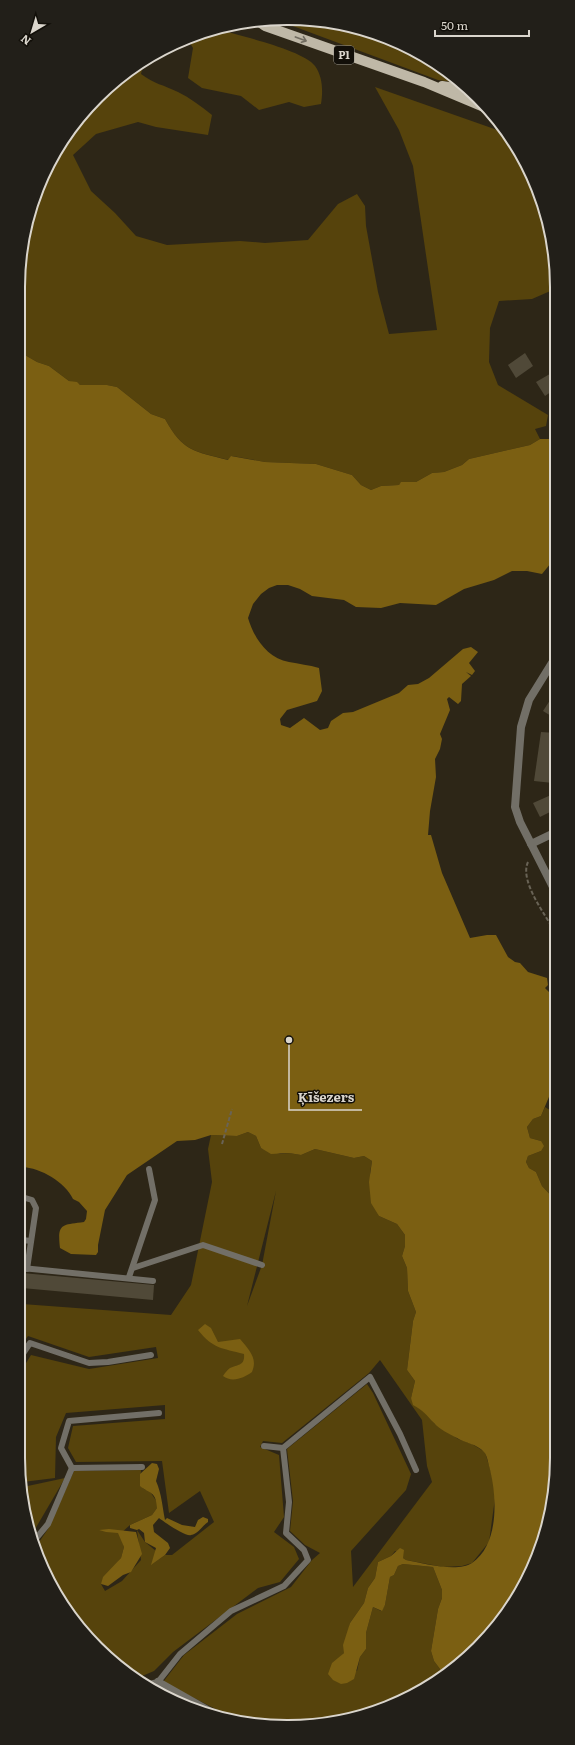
<svg xmlns="http://www.w3.org/2000/svg" width="575" height="1745" viewBox="0 0 575 1745" font-family="Literata,serif">
	<style>
		.green { fill: #56430c; fill-rule: evenodd }
		.water { fill: #7b5f12 }
		.building { fill: #504938 }
		.lines { fill: none; stroke-linecap: round; stroke-linejoin: round }
		.path { stroke: #696356; stroke-width: 2; stroke-dasharray: 4 2; stroke-linecap: butt }
		.service { stroke: #726f67; stroke-width: 6 }
		.minor { stroke: #726f67; stroke-width: 8 }
		.primary { stroke: #bfb8a7; stroke-width: 10 }
		.oneway { stroke: #716c60 }
		.labels { text-anchor: middle; stroke-width: 3; stroke-linejoin: round; paint-order: stroke }
		.shield { fill: #120f09; stroke: #9e9a92; stroke-width: 1 }
		.shield-label { font-size: 11px; font-weight: bold; fill: #dad5cc }
		.rim { fill: none; stroke: #dad5cc; stroke-width: 2 }
		.leader { fill: none; stroke: #dad5cc; stroke-width: 1.5 }
		.callout-dot { fill: #dad5cc; stroke: #120f09; stroke-width: 1.5 }
		.callout-label { font-size: 13px; text-anchor: middle; font-weight: bold; fill: #dad5cc; stroke: #120f09; stroke-width: 3; stroke-linejoin: round; paint-order: stroke }
	</style>
	<rect width="100%" height="100%" fill="#2d2617"/>
	<!-- green -->
	<g class="green">
		<polygon points="288,18 340,23 422,54 460,83 438,80 274,19"/>
		<path d="M217 29C237 35 304 50 315 66 323 77 323 92 321 104L304 107 289 102 259 110 241 96 202 88 188 78 193 48 187 38Z"/>
		<path d="M146 59 144 61 141 74C154 84 164 85 178 92 190 98 201 106 212 115L208 135 156 127 138 122 96 134 73 155 91 191 115 213 136 236 167 245 240 241 265 243 308 240 338 204 357 194 365 206 366 226 378 292 389 334 437 330 413 166 399 130 375 87 503 132 529 168 555 252V289L532 299 499 301 490 328 489 362 498 385 548 415 546 426 535 429 540 439 530 445 469 459 462 465 444 472 432 473 416 482H402L399 485 381 486 371 490 361 485 352 475 316 464 265 462 232 456 229 460C194 451 183 452 165 419L151 414 117 387 107 385H80L69 381 49 366 37 362 18 351C18 313 17 274 23 236 34 171 88 90 146 59Z"/>
		<polygon points="545,1107 556,1114 557,1202 542,1186 536,1172 529,1168 526,1162 528,1156 541,1151 541,1141 530,1138 527,1127 533,1119 541,1116"/>
		<path d="M248 1132 256 1136 261 1148 280 1154 289 1153 301 1155 315 1149 354 1158 364 1156 372 1161 370 1173 379 1216 397 1224 405 1235V1246L402 1256 407 1268 408 1291 416 1312 413 1321 407 1370 415 1381 411 1398 435 1424 458 1439 472 1444 485 1452 493 1479 495 1498 489 1542 472 1563 462 1566 443 1567 406 1560 403 1558V1554L395 1551 391 1556 378 1562 375 1578 368 1588 364 1603 350 1623 344 1653 340 1657 357 1671 360 1657 366 1649V1633L373 1607 381 1611 385 1605 390 1577 394 1575 398 1566 403 1564 433 1567 442 1590V1598L438 1609 431 1651 434 1661 440 1669 439 1680 357 1718 305 1726 253 1725 235 1719 163 1682 184 1655 237 1614 291 1587 312 1560 320 1553 305 1545 290 1531 293 1501 287 1449 367 1384 373 1393 411 1474 406 1490 351 1551 353 1587 432 1482 427 1466 422 1420 380 1360 369 1373 282 1443 263 1441 260 1447 279 1455 284 1517 274 1532 294 1547 299 1559 280 1582 258 1588 173 1652 154 1671 135 1679 124 1671 85 1635 38 1560 35 1548 48 1529 74 1471 141 1470 140 1483 144 1489 149 1490 157 1502V1508L152 1515 130 1525 120 1534 124 1547 121 1558 101 1584 105 1591 122 1581 141 1560 137 1530 145 1542 156 1551 152 1564 165 1555H172L214 1522 200 1491 169 1513 162 1461 76 1462 68 1448 73 1426 165 1419V1405L66 1413 56 1437 55 1478 23 1482V1368L31 1355 89 1369 158 1358 156 1347 89 1357 28 1336 22 1345V1304L171 1315 191 1285 212 1182 208 1149 211 1135 237 1136ZM276 1191 262 1265 247 1306Z"/>
		<polygon points="65,1478 31,1536 23,1510 23,1487"/>
	</g>
	<!-- water -->
	<g class="water">
		<path d="M18 351 37 362 49 366 69 381 77 382 80 385H107L117 387 151 414 165 419C183 452 194 451 228 460L231 456 265 462 316 464 352 475 361 485 371 490 381 486 399 485 401 482H416L432 473 444 472 462 465 469 459 530 445 540 439H549L555 437V558L542 574 527 571H512L494 580 464 589 436 605 400 603 381 608 356 607 344 600 312 596 300 589 288 585H277L269 588 261 594 253 604 248 618C254 638 267 658 289 662 299 664 309 665 319 668L322 691 317 701 287 710 280 719 281 725 290 728 304 718 320 730 328 728 331 721 343 713 353 712 399 693 408 685 418 684 429 678 463 649 471 647 478 652 469 663 475 671 472 675 466 672 471 676 462 684 461 701 458 704 449 697 447 699 450 710 440 734 442 739 440 749 435 759 436 777 430 811 428 835H431L442 873 470 938 487 935H496L508 957 515 962 520 963 528 972 547 978 548 985 545 988 556 999V1080L541 1116 533 1119 527 1127 530 1138 541 1141 544 1146 541 1151 528 1156 526 1162 529 1168 536 1172 542 1186 557 1202V1457L552 1510 536 1561 511 1607 478 1648 439 1680 440 1669 434 1661 431 1651 438 1609 442 1598V1590L433 1567 403 1564 398 1566 394 1575 390 1577 385 1605 382 1611 373 1607 366 1633V1649L360 1657 354 1679 347 1683 341 1684 333 1680 328 1674 332 1663 344 1653 343 1645 350 1623 364 1603 368 1588 375 1578 378 1562 391 1556 400 1548 404 1550 403 1558 406 1560C423 1563 457 1573 472 1563 500 1544 497 1494 489 1466 488 1462 487 1455 484 1452 477 1444 465 1443 457 1438 449 1434 439 1429 434 1423 427 1416 423 1410 413 1405L411 1398 415 1381 407 1370 413 1321 416 1312 408 1291 407 1268 402 1256 405 1246V1235L397 1224 379 1216 371 1203 369 1182 372 1161 364 1156 354 1158 315 1149 301 1155 289 1153 271 1154 261 1148 256 1136 248 1132 237 1136 211 1135 195 1140 177 1141 127 1175 105 1210 98 1245V1252L96 1255 71 1254 60 1248C57 1223 62 1225 84 1222L86 1219 87 1211 79 1202 73 1199C65 1182 41 1168 22 1167Z"/>
		<path d="M205 1324 211 1328 218 1342 240 1339C249 1350 258 1358 252 1372 244 1378 232 1383 223 1376 225 1373 227 1370 230 1368 238 1364 245 1366 244 1354 222 1348 213 1349 198 1330Z"/>
		<path d="M152 1463 157 1464 159 1469 156 1481C162 1495 162 1505 165 1520L167 1518 182 1525 195 1527 198 1520 203 1517 208 1519V1522C203 1525 198 1534 191 1535 186 1537 164 1522 159 1518L153 1525 154 1532 168 1543 170 1548 165 1555 151 1565 156 1548 145 1542 144 1533 139 1529 137 1530 130 1528V1525L152 1515 157 1508C156 1491 150 1494 140 1486V1474Z"/>
		<polygon points="109,1529 136,1532 142,1554 131,1572 123,1575 108,1586 101,1584 103,1577 121,1558 124,1547 118,1533 106,1532 99,1530"/>
	</g>
	<!-- building -->
	<g class="building">
		<polygon points="525,353 533,366 516,378 508,365"/>
		<polygon points="555,371 555,389 545,396 536,382"/>
		<polygon points="556,691 556,719 543,711"/>
		<polygon points="541,732 556,733 553,783 534,781"/>
		<polygon points="551,795 556,809 540,817 533,803"/>
		<polygon points="22,1273 154,1285 153,1300 22,1288"/>
	</g>
	<g class="lines">
		<!-- path -->
		<g class="path">
			<path d="M528 862C519 881 546 916 556 933"/>
			<polyline points="222,1144 232,1109"/>
		</g>
		<!-- service -->
		<g class="service">
			<polyline points="22,1197 32,1200 36,1208 27,1269"/>
			<polyline points="22,1240 31,1241"/>
			<polyline points="22,1268 153,1281"/>
			<polyline points="133,1268 203,1245 262,1265"/>
			<polyline points="129,1277 155,1200 149,1169"/>
			<polyline points="22,1355 30,1343 89,1363 108,1362 151,1355"/>
			<polyline points="264,1446 283,1448"/>
			<polyline points="72,1468 61,1448 69,1421 159,1413"/>
			<polyline points="33,1542 48,1524 72,1468 142,1467"/>
			<polyline points="145,1685 158,1682 180,1654 231,1611 284,1586 308,1560 304,1550 286,1533 289,1502 283,1448 370,1377 400,1434 416,1470"/>
		</g>
		<!-- minor -->
		<g class="minor">
			<polyline points="555,658 529,700 521,727 515,807 520,822 556,893"/>
			<polyline points="531,844 556,832"/>
			<polyline points="158,1682 211,1712"/>
		</g>
		<!-- primary -->
		<g class="primary">
			<polyline points="258,21 265,26 424,82 486,108"/>
			<polyline points="442,86 461,89 466,87"/>
		</g>
	</g>
	<!-- one-way arrows -->
	<defs><path id="oneway-shaft" d="M-6 0H5M1.5-3L5.5 0L1.5 3" fill="none" stroke-width="1.6" stroke-linecap="round" stroke-linejoin="round"/></defs>
	<use class="oneway" href="#oneway-shaft" transform="translate(301 39) rotate(20)"/>
	<g class="labels">
		<!-- shield labels -->
		<rect class="shield" x="334" y="46" width="20" height="18" rx="3"/>
		<g class="shield-label">
			<text x="344" y="59">P1</text>
		</g>
	</g>
	<!-- crop -->
	<path d="M0 0H575V1745H0ZM287 25H288A262 262 0 0 1 550 287V1458A262 262 0 0 1 288 1720H287A262 262 0 0 1 25 1458V287A262 262 0 0 1 287 25Z" fill="#221f19" fill-rule="evenodd"/>
	<path class="rim" d="M287 25H288A262 262 0 0 1 550 287V1458A262 262 0 0 1 288 1720H287A262 262 0 0 1 25 1458V287A262 262 0 0 1 287 25Z"/>
	<!-- callouts -->
	<path class="leader" d="M289 1040L289 1110H362"/>
	<circle class="callout-dot" cx="289" cy="1040" r="4"/>
	<g class="callout-label">
		<text x="326" y="1102">Ķīšezers</text>
	</g>
	<!-- north arrow -->
	<g transform="translate(32 32) rotate(218)" stroke="#120f09" stroke-width="3" paint-order="stroke">
	<path d="M0-3L7 15L0 10L-7 15Z" fill="#dad5cc"/>
	<text y="-6" font-size="11" font-weight="bold" text-anchor="middle" fill="#dad5cc">N</text>
	</g>
	<!-- scale -->
	<path d="M435 30v6h94v-6" fill="none" stroke="#dad5cc" stroke-width="2"/>
	<text x="441" y="30" font-size="12" fill="#dad5cc" stroke="#120f09" stroke-width="3" paint-order="stroke">50 m</text>
</svg>
